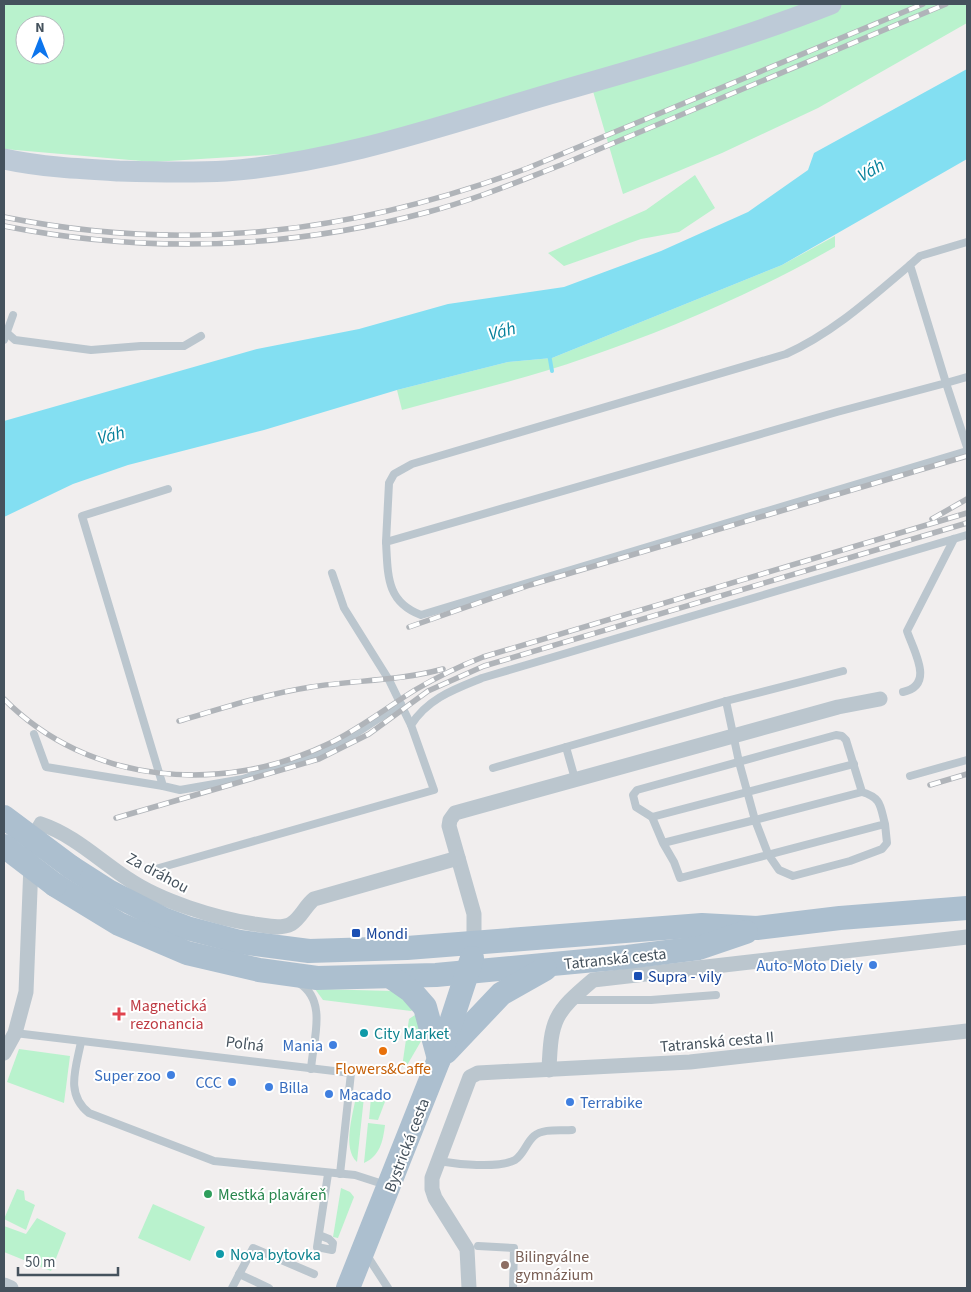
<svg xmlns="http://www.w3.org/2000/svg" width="971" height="1292" viewBox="0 0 971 1292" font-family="'Source Sans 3',sans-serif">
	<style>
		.green { fill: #b9f2cd; fill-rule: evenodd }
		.water { fill: #83dff2 }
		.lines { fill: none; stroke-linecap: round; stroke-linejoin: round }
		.stream { stroke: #83dff2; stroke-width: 4 }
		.lane { stroke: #bbc6ce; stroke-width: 8 }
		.street { stroke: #bbc6ce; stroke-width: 15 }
		.secondary { stroke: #bdcad7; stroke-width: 21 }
		.primary { stroke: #acbfcf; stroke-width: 24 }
		.rail-casing { stroke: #b0b4b9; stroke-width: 5.5 }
		.rail { stroke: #fff; stroke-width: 4; stroke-dasharray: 11; stroke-linecap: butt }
		.primary-bridge { stroke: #acbfcf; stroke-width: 24 }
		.transit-dot { fill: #1a4fb4; stroke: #fff; stroke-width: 2 }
		.shop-dot { fill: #3f7fe0; stroke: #fff; stroke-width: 2 }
		.health-dot { fill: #e0444e; stroke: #fff; stroke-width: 2 }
		.culture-dot { fill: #0f9aa8; stroke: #fff; stroke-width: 2 }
		.food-dot { fill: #e8710a; stroke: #fff; stroke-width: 2 }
		.leisure-dot { fill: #2e9e5b; stroke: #fff; stroke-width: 2 }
		.education-dot { fill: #8d6e63; stroke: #fff; stroke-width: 2 }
		.labels { text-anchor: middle; stroke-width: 4; stroke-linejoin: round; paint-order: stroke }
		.street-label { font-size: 16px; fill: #45525d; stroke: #fff }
		.transit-label { font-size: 16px; fill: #164399; stroke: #fff; text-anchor: start }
		.shop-label { font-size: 16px; fill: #366cbe; stroke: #fff; text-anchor: end }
		.health-label { font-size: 16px; fill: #be3a42; stroke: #fff; text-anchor: start }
		.culture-label { font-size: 16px; fill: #0d838f; stroke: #fff; text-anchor: start }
		.food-label { font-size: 16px; fill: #c56008; stroke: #fff }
		.leisure-label { font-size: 16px; fill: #27864d; stroke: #fff; text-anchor: start }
		.education-label { font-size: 16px; fill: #785e54; stroke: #fff; text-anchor: start }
		.water-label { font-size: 18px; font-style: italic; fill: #04809b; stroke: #fff }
	</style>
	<rect width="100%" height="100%" fill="#f1eeee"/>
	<!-- green -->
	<g class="green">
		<path d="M4 4H967V23L818 108 722 153 623 194 590 81 313 152 153 162 4 149ZM25 25H55V55H25Z"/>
		<polygon points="695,175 715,208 679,232 641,239 564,266 548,253 646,210"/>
		<path d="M835 236V247C756 292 671 329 585 358 526 379 463 393 402 410L397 390 508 362 552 358 782 265Z"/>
		<polygon points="315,989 393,991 417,1006 411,1011 323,1000"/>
		<polygon points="421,1011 424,1036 406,1067 402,1067 409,1019"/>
		<polygon points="19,1049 70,1056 64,1103 7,1082"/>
		<path d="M356 1096 364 1097 357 1162C342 1148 353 1115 356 1096Z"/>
		<polygon points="371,1098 386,1099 378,1120 369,1119"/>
		<path d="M368 1123 385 1125C383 1141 380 1156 364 1163Z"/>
		<polygon points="341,1188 350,1192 354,1197 338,1238 333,1237"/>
		<polygon points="17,1189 24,1191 25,1200 35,1205 26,1230 4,1219"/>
		<polygon points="153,1204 205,1227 190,1261 138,1238"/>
		<polygon points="37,1218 66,1233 51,1271 4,1252 4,1226 26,1234"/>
	</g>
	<!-- water -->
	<polygon class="water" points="967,69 967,159 782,265 552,358 508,362 397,390 264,430 128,465 73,484 4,517 4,421 257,349 359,329 448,304 564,287 661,251 748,212 808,170 814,153"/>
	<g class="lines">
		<!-- stream -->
		<polyline class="stream" points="549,354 552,371"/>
		<!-- lane -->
		<g class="lane">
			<path d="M967 242 920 256 910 265 946 383 837 412 386 542C388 575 386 602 421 615L967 451"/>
			<polyline points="7,333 15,340 91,350 141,346 184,346 201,336"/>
			<polyline points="4,340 13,315"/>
			<polyline points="967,377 946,383 967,447"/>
			<polyline points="168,489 82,516 163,786 180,790 243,779 335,747 401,704"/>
			<path d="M386 542 389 483 394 474 412 464 786 354C833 333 871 298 910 265"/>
			<polyline points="332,573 344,608 389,680 411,725"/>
			<path d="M903 692C935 685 914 652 907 631L954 539"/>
			<polyline points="726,701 739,762 755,820 862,792"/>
			<polyline points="34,734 46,767 163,786"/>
			<polyline points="566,747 726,701 843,671"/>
			<polyline points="493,768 566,747 575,779"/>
			<polyline points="910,776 967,760"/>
			<polyline points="652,817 854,764"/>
			<path d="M663 843 674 862 680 878 885 824C880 806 882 798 862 792L846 740 842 736 836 735 637 790 633 795 636 807 652 817 663 843 755 820 768 854 779 870 793 876 850 861 882 849 887 843 885 824"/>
			<path d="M152 870 434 790 411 725C428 698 455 689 482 678L967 535"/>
			<path d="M299 983C328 1001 313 1040 311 1069"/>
			<polyline points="572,1000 651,1000 716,995"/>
			<polyline points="15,1033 351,1073 340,1174"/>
			<path d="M81 1042C76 1068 65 1094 89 1113L214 1161 355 1175 386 1185"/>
			<path d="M438 1161C456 1164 498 1169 515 1160 524 1154 526 1143 534 1136 543 1128 561 1131 572 1130"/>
			<polyline points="319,1235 329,1239 333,1243 332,1250 317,1247 328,1174"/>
			<polyline points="478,1246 514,1248 513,1288"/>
			<polyline points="366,1254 388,1288"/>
			<polyline points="239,1274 269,1288"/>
			<polyline points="232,1288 253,1248 314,1274"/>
		</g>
		<!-- street -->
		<g class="street">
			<polyline points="474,943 474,914 449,826 450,820 455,813 838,707 880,699"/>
			<path d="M4 1053 15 1033 26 992 32 839 41 824C74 835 99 860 128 879 160 901 215 918 254 924 265 925 280 930 291 924 301 918 305 906 314 899L458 858"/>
			<path d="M549 1070C551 1019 554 1013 593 980L967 937"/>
			<polyline points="4,1285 11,1288"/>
			<polyline points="469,1288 467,1249 435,1198 432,1189 432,1178 470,1077 478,1073 690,1062 967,1031"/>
		</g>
		<!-- secondary -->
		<path class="secondary" d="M4 159C41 167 81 169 119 171 154 172 190 173 226 171 336 163 444 125 550 94 645 67 740 40 831 4"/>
		<!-- primary -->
		<g class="primary">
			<polyline points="71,867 110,892 163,919 187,928 240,942 309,951 407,948 702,925 757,928 840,918 967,908"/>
			<polyline points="55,885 119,924 187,953 259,970 317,978 436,975 627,957 699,948 746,932"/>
			<polyline points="391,977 411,991 425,1007 439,1059"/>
			<polyline points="446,1052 501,994 545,969"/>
			<polyline points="348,1288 439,1059 472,958"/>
		</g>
		<defs>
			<g id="rail">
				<path d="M4 217C187 254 354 233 528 168L923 4"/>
				<path d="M4 226C145 254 289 249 428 212 474 200 517 182 561 165L946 4"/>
				<polyline points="932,519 967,499"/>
				<polyline points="409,627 530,585 967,456"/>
				<path d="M4 699C89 785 222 795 328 744 359 729 386 708 415 690 437 677 460 666 483 657L967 513"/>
				<path d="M179 721C223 708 266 694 311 687 356 680 399 681 443 669"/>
				<polyline points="930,785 967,774"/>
				<polyline points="116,818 319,759 369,734 428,691 484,666 967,523"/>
			</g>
		</defs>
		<!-- rail casing -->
		<use href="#rail" class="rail-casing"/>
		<!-- rail -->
		<use href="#rail" class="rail"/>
		<!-- primary-bridge -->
		<g class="primary-bridge">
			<polyline points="4,817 71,867"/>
			<polyline points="4,846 55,885"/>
		</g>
	</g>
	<!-- markers -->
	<g class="transit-dot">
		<rect x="351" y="928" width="10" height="10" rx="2.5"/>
		<rect x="633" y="971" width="10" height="10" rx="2.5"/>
	</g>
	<g class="shop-dot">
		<circle cx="873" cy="965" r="5"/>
		<circle cx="333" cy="1045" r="5"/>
		<circle cx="171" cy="1075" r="5"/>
		<circle cx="232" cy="1082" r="5"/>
		<circle cx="269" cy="1087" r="5"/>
		<circle cx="329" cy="1094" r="5"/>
		<circle cx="570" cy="1102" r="5"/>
	</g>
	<path class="health-dot" d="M116.5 1006.5h5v5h5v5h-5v5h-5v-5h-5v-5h5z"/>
	<g class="culture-dot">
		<circle cx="364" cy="1033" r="5"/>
		<circle cx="220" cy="1254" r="5"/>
	</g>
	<circle class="food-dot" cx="383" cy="1051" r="5"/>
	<circle class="leisure-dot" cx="208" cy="1194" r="5"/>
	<circle class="education-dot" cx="505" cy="1265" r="5"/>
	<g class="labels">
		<!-- street labels -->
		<g class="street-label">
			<text transform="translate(158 872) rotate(28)" y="6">Za dráhou</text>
			<text transform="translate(615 958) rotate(-6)" y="6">Tatranská cesta</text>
			<text transform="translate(717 1041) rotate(-5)" y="6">Tatranská cesta II</text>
			<text transform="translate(245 1043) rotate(7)" y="6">Poľná</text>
			<text transform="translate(406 1145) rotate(-69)" y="6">Bystrická cesta</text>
		</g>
		<!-- transit labels -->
		<g class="transit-label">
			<text x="366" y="939">Mondi</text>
			<text x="648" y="982">Supra - vily</text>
		</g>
		<!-- shop labels -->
		<g class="shop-label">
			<text x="863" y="971">Auto-Moto Diely</text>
			<text x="323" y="1051">Mania</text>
			<text x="161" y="1081">Super zoo</text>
			<text x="222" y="1088">CCC</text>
			<text x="279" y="1093" text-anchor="start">Billa</text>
			<text x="339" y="1100" text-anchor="start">Macado</text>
			<text x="580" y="1108" text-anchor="start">Terrabike</text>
		</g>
		<!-- health labels -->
		<g class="health-label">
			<text x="130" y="1011">Magnetická<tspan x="130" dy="18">rezonancia</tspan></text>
		</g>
		<!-- culture labels -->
		<g class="culture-label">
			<text x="374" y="1039">City Market</text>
			<text x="230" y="1260">Nova bytovka</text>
		</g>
		<!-- food labels -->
		<g class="food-label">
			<text x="383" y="1074">Flowers&amp;Caffe</text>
		</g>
		<!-- leisure labels -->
		<g class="leisure-label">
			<text x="218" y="1200">Mestká plaváreň</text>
		</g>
		<!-- education labels -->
		<g class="education-label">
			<text x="515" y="1262">Bilingválne<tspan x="515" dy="18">gymnázium</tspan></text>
		</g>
		<!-- water labels -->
		<g class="water-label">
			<text transform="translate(871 170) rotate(-30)" y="6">Váh</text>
			<text transform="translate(502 331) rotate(-15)" y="6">Váh</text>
			<text transform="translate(111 435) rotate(-15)" y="6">Váh</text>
		</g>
	</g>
	<!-- border -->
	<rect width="971" height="1292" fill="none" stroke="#45525d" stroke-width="10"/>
	<!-- north arrow -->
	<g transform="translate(40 40)"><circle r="24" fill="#ffffff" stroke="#b5babe"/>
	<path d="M0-4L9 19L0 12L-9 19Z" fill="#0c75ed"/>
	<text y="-8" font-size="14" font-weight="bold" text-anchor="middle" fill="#45525d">N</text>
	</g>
	<!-- scale -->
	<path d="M18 1267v8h100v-8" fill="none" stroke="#45525d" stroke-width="2.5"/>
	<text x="25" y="1267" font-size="15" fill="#45525d" stroke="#ffffff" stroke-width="4" paint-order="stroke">50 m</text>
</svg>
